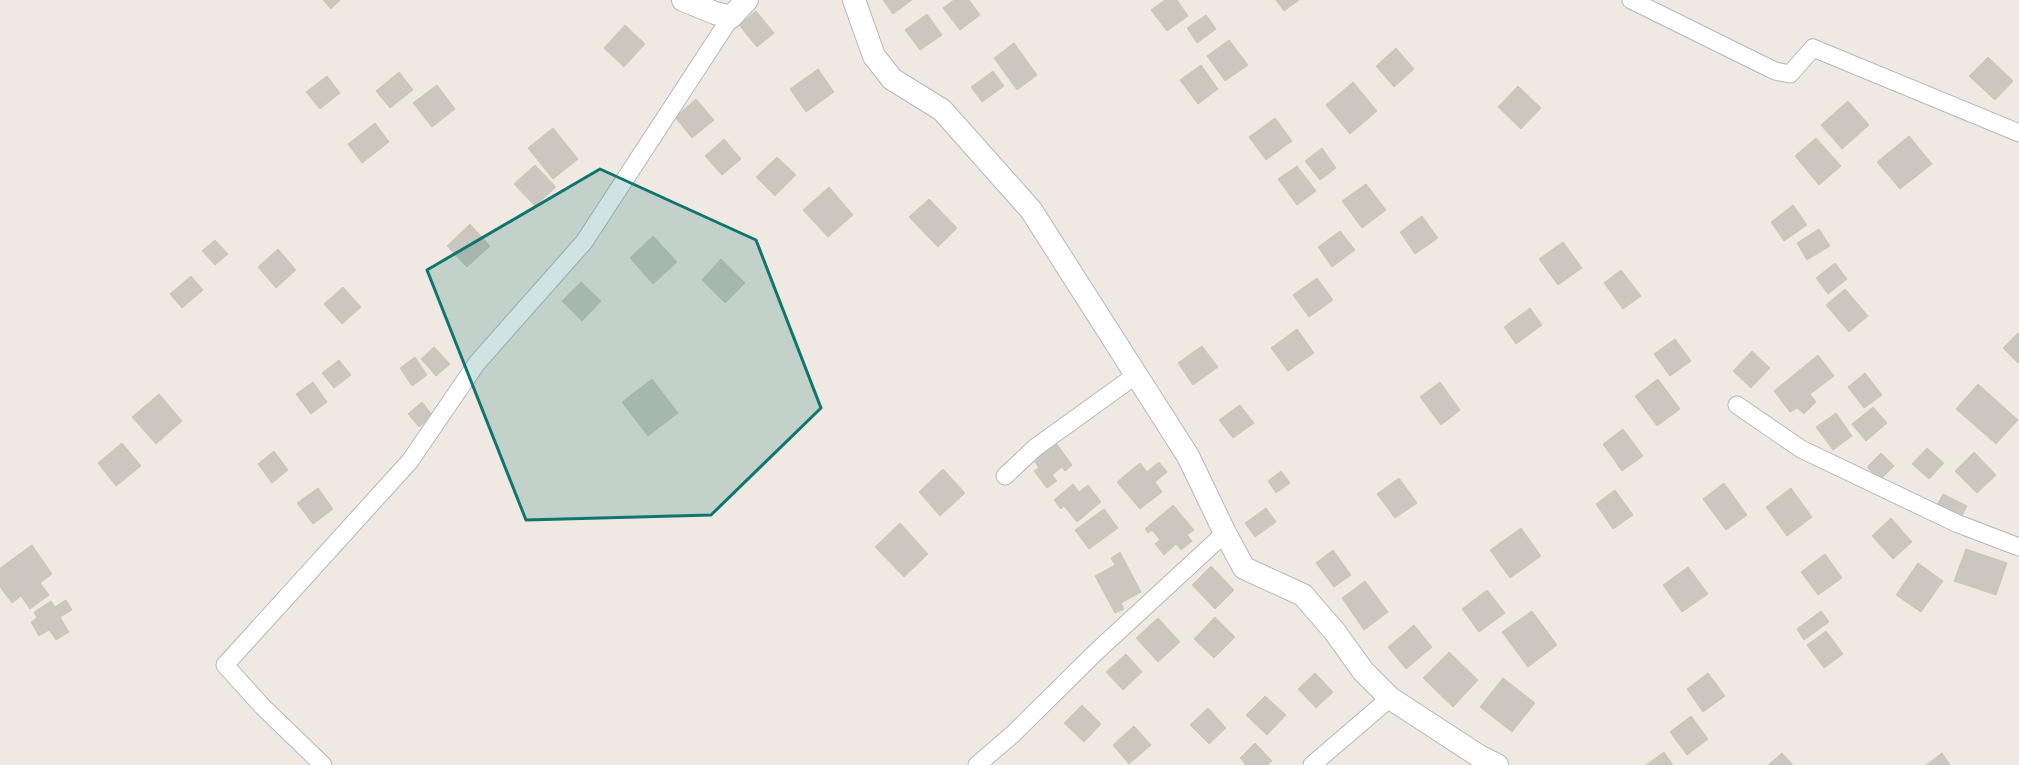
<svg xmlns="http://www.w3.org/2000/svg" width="2019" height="765" viewBox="0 0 2019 765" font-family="'Titillium Web',sans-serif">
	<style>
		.building { fill: #cbc7bf; stroke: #cbc5ba }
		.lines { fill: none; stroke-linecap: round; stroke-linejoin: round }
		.street-casing { stroke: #b4b7c1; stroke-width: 19 }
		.secondary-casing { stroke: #b4b7c1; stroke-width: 24 }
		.street { stroke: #fff; stroke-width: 17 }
		.secondary { stroke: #fff; stroke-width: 22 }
		.marked { fill: #0f766e; fill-opacity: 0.2; stroke: #0f766e; stroke-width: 3; stroke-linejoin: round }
	</style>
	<rect width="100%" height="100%" fill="#efe9e1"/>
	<!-- building -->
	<g class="building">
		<polygon points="323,0 340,0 331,9"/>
		<polygon points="883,0 912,0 893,14"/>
		<polygon points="954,0 969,0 980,15 960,30 943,8"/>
		<polygon points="1165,0 1177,0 1188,16 1167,31 1151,10"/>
		<polygon points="1276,0 1299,0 1284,11"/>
		<polygon points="756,11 774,33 757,47 739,25"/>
		<polygon points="927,14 942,35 920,50 905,30"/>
		<polygon points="1206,15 1216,29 1197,43 1187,28"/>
		<polygon points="625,25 645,44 624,67 604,48"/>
		<polygon points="1229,40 1248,65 1225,81 1207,56"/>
		<polygon points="1014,43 1037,75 1017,90 994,58"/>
		<polygon points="1396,48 1414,69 1394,87 1376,66"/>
		<polygon points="1988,57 2013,81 1995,100 1969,76"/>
		<polygon points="1201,65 1218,89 1198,104 1180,80"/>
		<polygon points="818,69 834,92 806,112 790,89"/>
		<polygon points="993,71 1004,86 982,102 971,87"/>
		<polygon points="399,72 413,90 390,108 376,91"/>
		<polygon points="327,76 340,93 320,109 306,92"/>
		<polygon points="1353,82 1377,111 1350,134 1326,105"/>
		<polygon points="437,85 455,109 432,127 413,103"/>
		<polygon points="1518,86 1541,108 1521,129 1498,107"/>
		<polygon points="696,99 714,120 692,138 675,117"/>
		<polygon points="1848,101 1869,125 1842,149 1821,125"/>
		<polygon points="1275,118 1292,141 1266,160 1249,137"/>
		<polygon points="375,123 389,142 362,163 348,144"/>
		<polygon points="553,128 578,159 553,179 528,148"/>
		<polygon points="1909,136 1932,164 1900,189 1877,162"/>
		<polygon points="1816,138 1841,166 1819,185 1795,156"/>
		<polygon points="724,139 741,159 722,175 705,156"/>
		<polygon points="1322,148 1336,168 1320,180 1305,161"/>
		<polygon points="777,157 796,175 775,196 756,177"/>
		<polygon points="535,165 556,187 535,206 514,184"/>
		<polygon points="1297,166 1316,191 1297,205 1278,179"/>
		<polygon points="1366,184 1386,210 1362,228 1342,201"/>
		<polygon points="829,187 853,215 828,237 803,210"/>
		<polygon points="929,199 957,228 938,247 909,217"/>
		<polygon points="1793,205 1807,225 1784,241 1771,222"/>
		<polygon points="1422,216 1438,238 1415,254 1400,232"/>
		<polygon points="470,224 490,246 467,267 447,246"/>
		<polygon points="1819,229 1830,246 1807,260 1797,243"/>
		<polygon points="1340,231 1355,250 1332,267 1318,247"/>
		<polygon points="653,236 677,262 653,284 630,258"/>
		<polygon points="215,240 228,254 215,265 202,251"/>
		<polygon points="1563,242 1582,268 1558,285 1539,259"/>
		<polygon points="278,249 296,270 276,288 258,267"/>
		<polygon points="721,259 745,283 725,303 702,280"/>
		<polygon points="1835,263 1847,279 1828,294 1816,278"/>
		<polygon points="1621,270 1641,296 1623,309 1604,283"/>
		<polygon points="191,276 203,290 182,308 170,294"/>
		<polygon points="1317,278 1333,300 1309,317 1293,295"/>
		<polygon points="581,282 601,301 582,321 562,301"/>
		<polygon points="343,287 361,307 342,324 324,304"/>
		<polygon points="1845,289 1868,316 1849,332 1826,305"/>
		<polygon points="1530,308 1542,325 1516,344 1504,327"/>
		<polygon points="1297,329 1314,353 1288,371 1271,348"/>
		<polygon points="2019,332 2019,364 2003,348"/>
		<polygon points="1675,339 1691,361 1670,376 1654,354"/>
		<polygon points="1202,346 1218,367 1193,385 1178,363"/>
		<polygon points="434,347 450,364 436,376 421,359"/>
		<polygon points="1752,351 1770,368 1751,388 1733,371"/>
		<polygon points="1818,355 1834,376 1810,394 1816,402 1804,414 1797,408 1790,412 1774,391"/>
		<polygon points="415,357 427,375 412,386 400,368"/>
		<polygon points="339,360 351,375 334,388 322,373"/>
		<polygon points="1865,373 1882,395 1864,408 1848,387"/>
		<polygon points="652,379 678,413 648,436 622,402"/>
		<polygon points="1658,379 1680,409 1657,426 1635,396"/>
		<polygon points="313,382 327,402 311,414 296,394"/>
		<polygon points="1440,382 1460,410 1441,425 1420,397"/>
		<polygon points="1978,384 2018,420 1996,444 1956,409"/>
		<polygon points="159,394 182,421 156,444 132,417"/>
		<polygon points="422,402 433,416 419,427 408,414"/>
		<polygon points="1240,405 1254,423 1233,438 1219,420"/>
		<polygon points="1873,407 1887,423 1866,441 1852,424"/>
		<polygon points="1836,413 1852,436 1833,450 1816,427"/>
		<polygon points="1623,429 1643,456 1622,471 1603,444"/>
		<polygon points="122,443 141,466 116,486 98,463"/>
		<polygon points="1056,443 1072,465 1065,471 1062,467 1052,475 1057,481 1047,488 1034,471 1039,468 1033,459"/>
		<polygon points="1927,448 1944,463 1929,479 1912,464"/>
		<polygon points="274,451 288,470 272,483 258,464"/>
		<polygon points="1974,452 1996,475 1977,493 1955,471"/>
		<polygon points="1881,453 1894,466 1880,480 1867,467"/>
		<polygon points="1159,462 1167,472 1155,482 1162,492 1140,509 1117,482 1140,463 1147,472"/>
		<polygon points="943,469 965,493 940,516 919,492"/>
		<polygon points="1281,471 1290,483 1276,493 1268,481"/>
		<polygon points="1399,478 1417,503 1395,518 1377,494"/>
		<polygon points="1724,483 1747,515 1726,530 1703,499"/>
		<polygon points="1073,484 1079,492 1088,485 1101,502 1077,522 1064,506 1061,509 1054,500"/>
		<polygon points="318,488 333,509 313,524 297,503"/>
		<polygon points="1791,488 1812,517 1787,536 1766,507"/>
		<polygon points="1615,490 1633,515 1613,529 1596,504"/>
		<polygon points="1943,494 1967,506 1958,523 1934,511"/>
		<polygon points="1173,505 1194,530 1187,535 1192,541 1181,550 1176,544 1164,555 1155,544 1160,540 1152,530 1148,533 1145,529"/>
		<polygon points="1266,508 1276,522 1255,537 1245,523"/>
		<polygon points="1104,509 1118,528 1089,549 1075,530"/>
		<polygon points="1891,518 1912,542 1893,559 1872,536"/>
		<polygon points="900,523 928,554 904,577 875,547"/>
		<polygon points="1521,528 1541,556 1510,578 1490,550"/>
		<polygon points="32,545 52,574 40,583 49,595 30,609 21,596 12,603 0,587 0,568"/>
		<polygon points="1966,549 2007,563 1996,595 1954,581"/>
		<polygon points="1333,550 1351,575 1334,587 1316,563"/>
		<polygon points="1120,552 1141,592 1121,603 1124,609 1115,613 1095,576 1115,565 1111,558"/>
		<polygon points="1825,554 1842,578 1818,595 1801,572"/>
		<polygon points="1918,563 1943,581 1921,612 1896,595"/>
		<polygon points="1211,566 1234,590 1215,609 1192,585"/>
		<polygon points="1688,567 1708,594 1682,612 1663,585"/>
		<polygon points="1365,581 1388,612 1364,630 1342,598"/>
		<polygon points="1487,590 1505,613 1479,632 1462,609"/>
		<polygon points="66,600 72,610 60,617 69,632 56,640 49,630 39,636 31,622 37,618 34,612 51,601 55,607"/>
		<polygon points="1532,611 1557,645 1528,667 1502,632"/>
		<polygon points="1821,611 1829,622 1804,640 1797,629"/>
		<polygon points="1215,617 1235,637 1214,658 1194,639"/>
		<polygon points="1158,618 1180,642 1158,662 1136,638"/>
		<polygon points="1414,625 1432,647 1406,669 1388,647"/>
		<polygon points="1826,631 1843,654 1824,668 1807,645"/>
		<polygon points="1449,652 1478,680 1453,707 1423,678"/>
		<polygon points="1126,654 1142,672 1123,690 1106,672"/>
		<polygon points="1315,673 1333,692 1316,708 1298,689"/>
		<polygon points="1708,673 1725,696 1703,712 1687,689"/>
		<polygon points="1503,678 1535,703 1512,732 1480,707"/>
		<polygon points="1265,696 1286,715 1267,735 1246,715"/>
		<polygon points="1082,705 1101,724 1084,742 1064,723"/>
		<polygon points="1208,708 1226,728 1209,744 1190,725"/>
		<polygon points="1691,716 1708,739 1687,755 1670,732"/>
		<polygon points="1134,726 1151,745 1129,764 1113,745"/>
		<polygon points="1255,743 1272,761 1267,765 1246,765 1240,758"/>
		<polygon points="1664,752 1673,765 1646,765"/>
		<polygon points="1782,753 1793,765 1768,765"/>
		<polygon points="1942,753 1950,765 1926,765"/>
	</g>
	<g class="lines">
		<defs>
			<g id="street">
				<polyline points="1631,0 1775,71 1790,74 1813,48 2019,133"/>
				<polyline points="1737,405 1801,449 1956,523 2019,547"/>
				<polyline points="1005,476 1036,447 1136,375"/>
				<polyline points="323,765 262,706 225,665 410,461 477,363 584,242 731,17"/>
				<polyline points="977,765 1013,734 1096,652 1225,533"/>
				<polyline points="1312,765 1390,698"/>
			</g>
			<g id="secondary">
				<polyline points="683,0 715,13 731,17 747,0"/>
				<polyline points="854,0 874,56 892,79 942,110 1031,210 1188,456 1225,533 1244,568 1303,595 1335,632 1363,671 1390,698 1479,756 1497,765"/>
			</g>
		</defs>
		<!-- street casing -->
		<use href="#street" class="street-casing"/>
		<!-- secondary casing -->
		<use href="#secondary" class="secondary-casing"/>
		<!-- street -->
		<use href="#street" class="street"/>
		<!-- secondary -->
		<use href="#secondary" class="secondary"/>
	</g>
	<!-- marked area -->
	<path class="marked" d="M600 169 756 240 821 408 711 515 526 520 427 270Z"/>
</svg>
